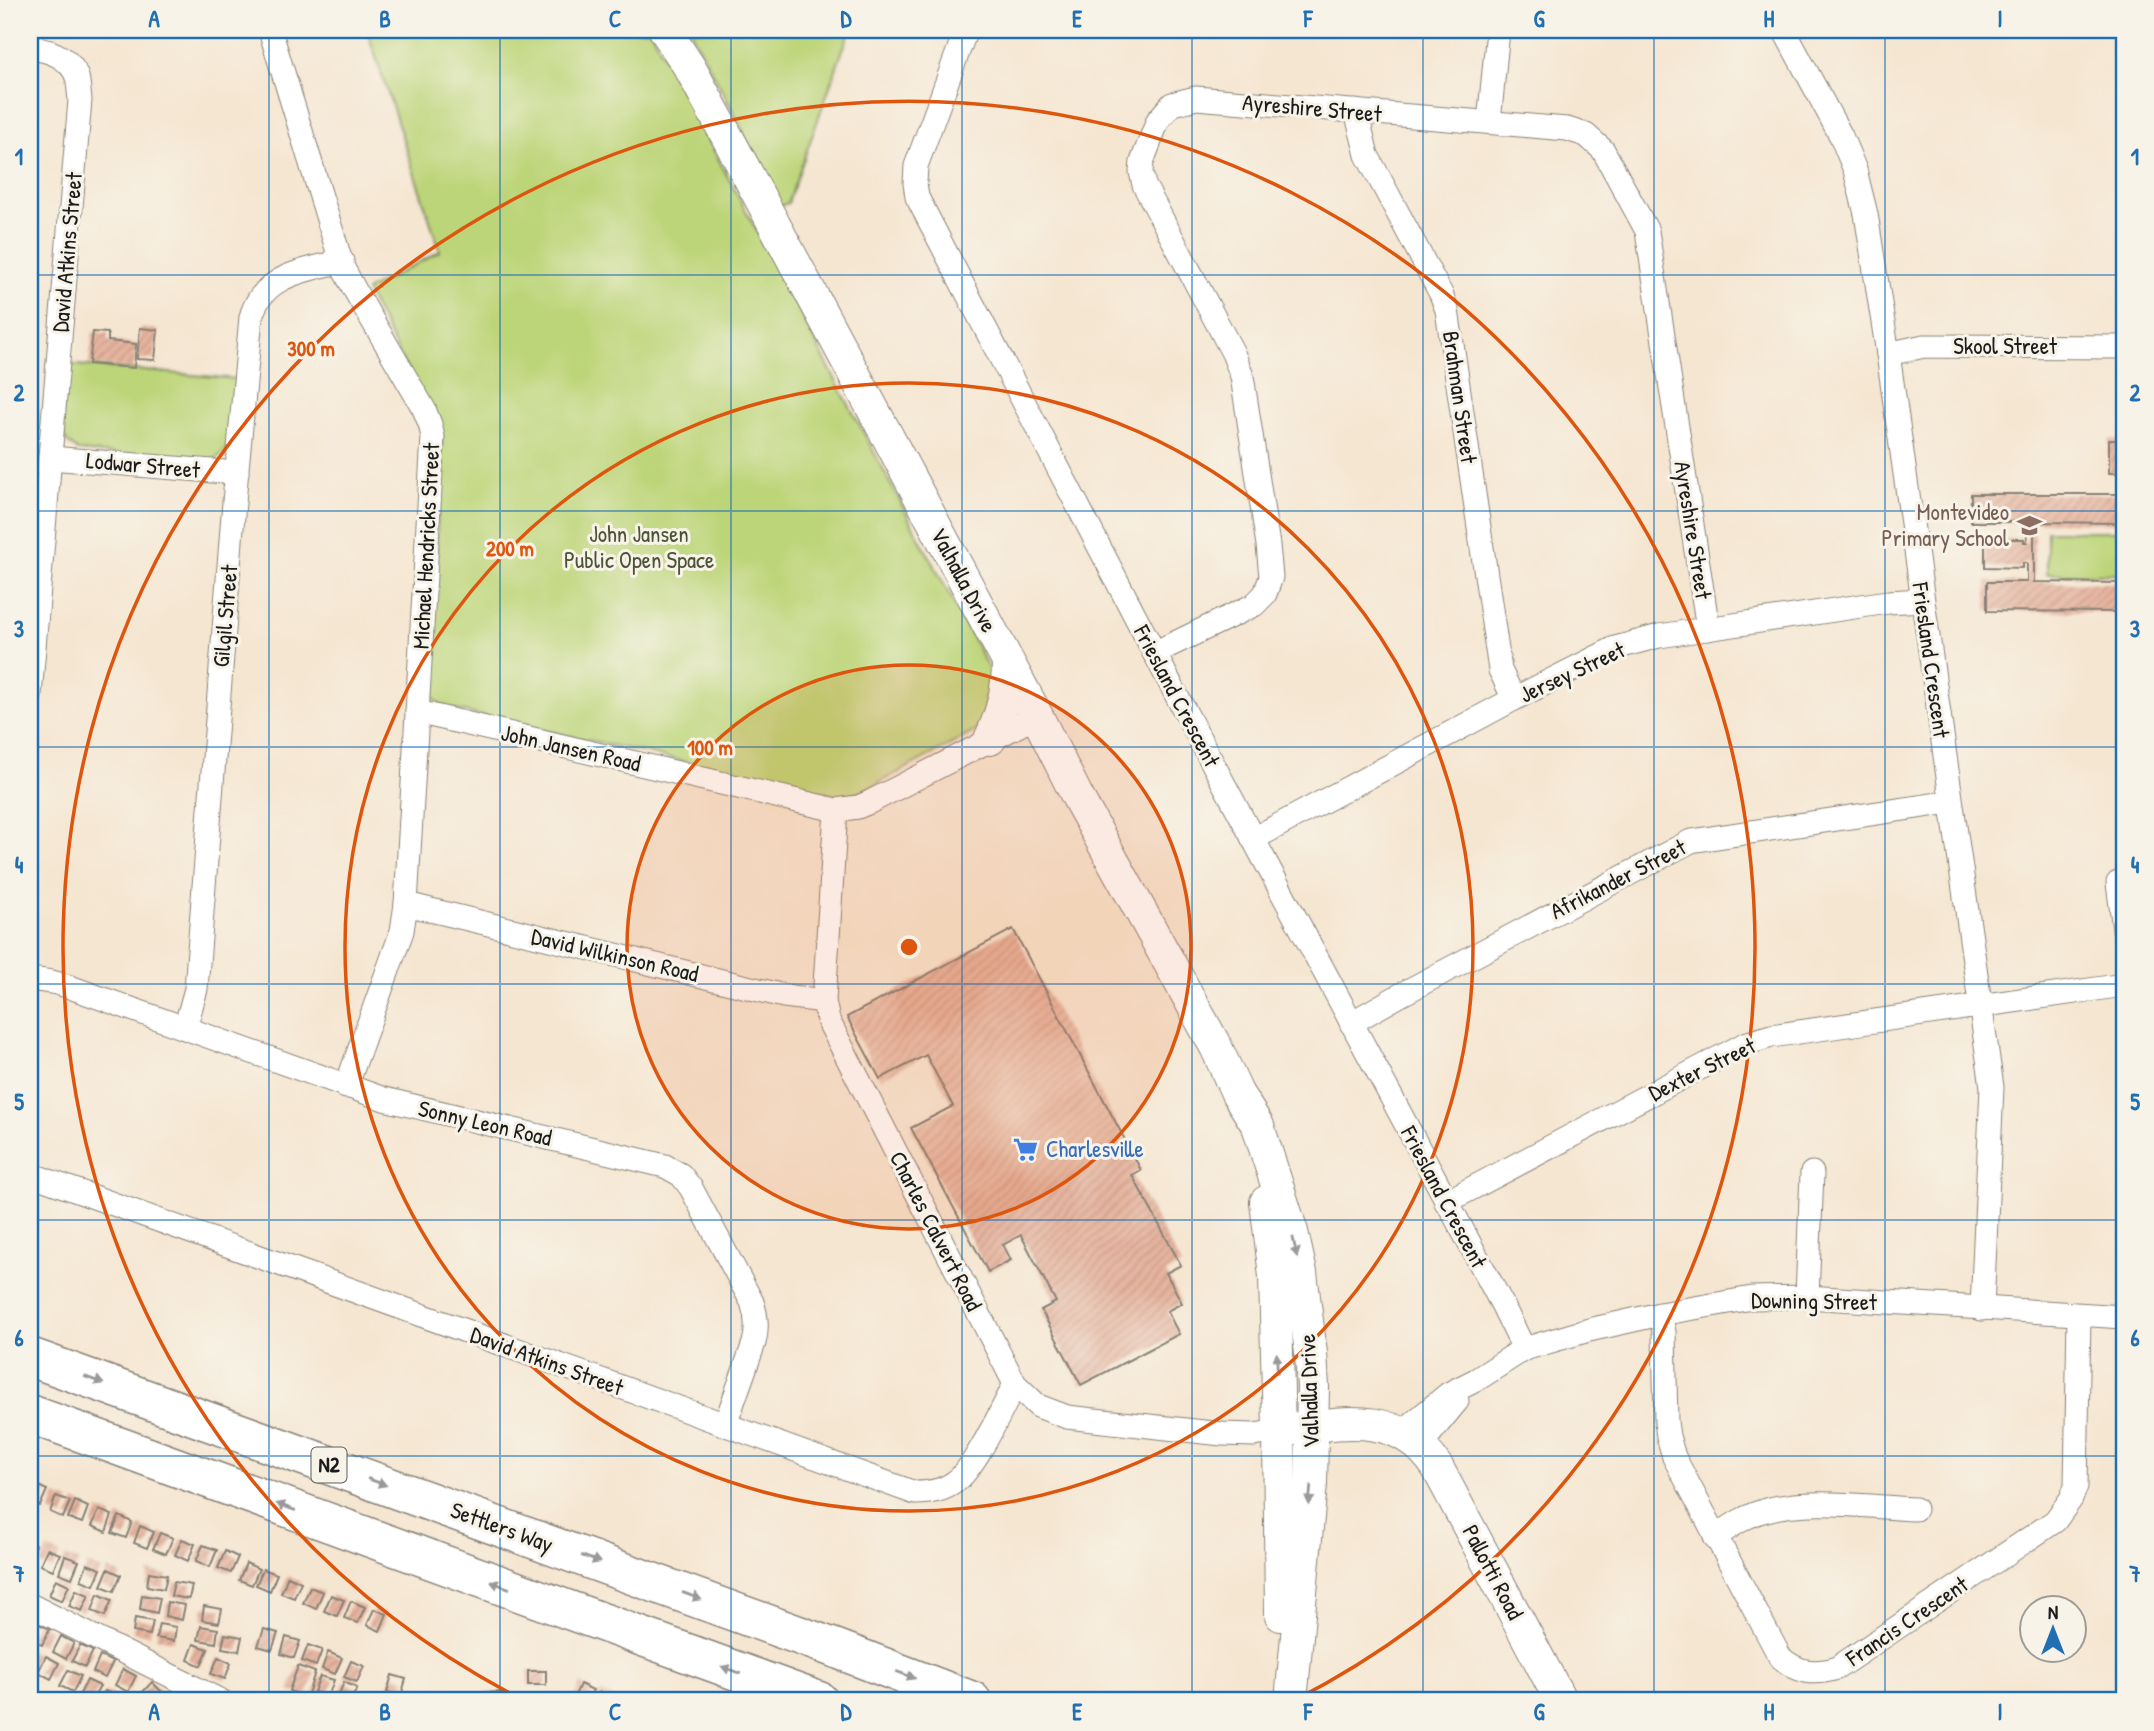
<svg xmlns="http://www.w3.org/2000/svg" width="2154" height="1731" viewBox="0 0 2154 1731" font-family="'Patrick Hand',sans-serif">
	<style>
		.grass { fill: #bdd579; stroke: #6c784a; stroke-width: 2 }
		.building { fill: url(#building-hatch) }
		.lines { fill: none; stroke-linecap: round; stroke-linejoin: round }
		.street-casing { stroke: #888176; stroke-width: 25 }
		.secondary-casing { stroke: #888176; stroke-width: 34 }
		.highway-casing { stroke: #888176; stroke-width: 41 }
		.street { stroke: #fff; stroke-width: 23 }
		.secondary { stroke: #fff; stroke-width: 32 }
		.highway { stroke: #fff; stroke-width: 38 }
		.oneway { fill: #999 }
		.grid { fill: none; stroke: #1f6fb2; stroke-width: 2; stroke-opacity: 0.55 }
		.ring { fill: none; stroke: #de560d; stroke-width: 3.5 }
		.labels { text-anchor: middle; stroke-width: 6; stroke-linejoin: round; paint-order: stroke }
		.shield { fill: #f7f3e8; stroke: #5e5c59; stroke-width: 2 }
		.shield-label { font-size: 21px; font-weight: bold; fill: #1c1c1c }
		.street-label { font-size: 23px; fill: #1c1c1c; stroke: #f7f3e8 }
		.education-label { font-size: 23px; fill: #785e54; stroke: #f7f3e8; text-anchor: end }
		.park-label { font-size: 23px; fill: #4c5438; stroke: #f7f3e8 }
		.shop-label { font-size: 23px; fill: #366cbe; stroke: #f7f3e8; text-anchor: start }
		.centre { fill: #de560d; stroke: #f7f3e8; stroke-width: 3.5 }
		.ring-label { font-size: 21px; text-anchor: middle; font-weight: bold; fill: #de560d; stroke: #f7f3e8; stroke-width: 6; stroke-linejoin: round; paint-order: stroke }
		.neatline { fill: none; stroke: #1f6fb2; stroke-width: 2.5 }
		.grid-label { font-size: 23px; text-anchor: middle; font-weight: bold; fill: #1f6fb2 }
	</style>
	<defs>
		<pattern id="building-hatch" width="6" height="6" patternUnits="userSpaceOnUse" patternTransform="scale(1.75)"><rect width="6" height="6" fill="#e6b49f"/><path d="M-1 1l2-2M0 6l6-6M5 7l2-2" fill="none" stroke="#c59a88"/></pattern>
	</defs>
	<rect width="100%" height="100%" fill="#f7f3e8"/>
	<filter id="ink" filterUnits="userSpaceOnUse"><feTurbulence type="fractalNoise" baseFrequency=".0143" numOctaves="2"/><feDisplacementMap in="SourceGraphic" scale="14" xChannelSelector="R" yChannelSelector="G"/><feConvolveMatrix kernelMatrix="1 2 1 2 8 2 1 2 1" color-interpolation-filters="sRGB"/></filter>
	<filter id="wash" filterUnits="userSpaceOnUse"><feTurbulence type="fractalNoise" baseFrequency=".00686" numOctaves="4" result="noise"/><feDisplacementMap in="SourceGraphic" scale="28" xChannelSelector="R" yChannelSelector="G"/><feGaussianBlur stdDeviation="1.57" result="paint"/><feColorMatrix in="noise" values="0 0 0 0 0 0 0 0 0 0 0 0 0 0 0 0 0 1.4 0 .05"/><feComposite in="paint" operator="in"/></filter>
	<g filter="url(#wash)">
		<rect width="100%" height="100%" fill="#f5e6d1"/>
		<!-- grass -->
		<g class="grass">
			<polygon points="367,30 650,30 991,673 994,684 981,725 974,732 863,791 841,797 451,709 437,702 429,690 442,435 366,291 440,251"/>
			<polygon points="690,30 850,30 788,203 777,207 736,117"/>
			<polygon points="65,364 238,379 228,448 217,458 209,462 78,451 66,441 61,430"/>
			<rect x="2047" y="531" width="77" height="43"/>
		</g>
		<g id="blocks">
			<!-- building -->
			<g class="building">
				<polygon points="140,328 158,330 155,360 137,359"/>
				<polygon points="93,332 108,333 108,341 136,344 134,368 89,364"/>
				<rect x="2109" y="440" width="15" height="33"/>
				<polygon points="1971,494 2124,494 2124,523 2034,522 2034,582 2124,583 2124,612 1987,611 1987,582 2027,582 2027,563 2023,563 2023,568 1985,567 1985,539 2024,539 2024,542 2027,542 2027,522 1971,522"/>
				<polygon points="1013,929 1141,1170 1132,1175 1181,1265 1166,1273 1182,1303 1167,1311 1179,1334 1081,1385 1041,1310 1056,1302 1021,1235 1003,1245 1011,1260 988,1272 911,1128 953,1106 926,1055 880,1079 847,1017"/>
				<polygon points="34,1484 47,1490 40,1506 30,1502 30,1494"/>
				<polygon points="56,1496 70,1501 63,1518 50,1512"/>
				<polygon points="75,1501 88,1507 82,1523 68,1518"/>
				<polygon points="99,1510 112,1515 106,1532 92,1526"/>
				<polygon points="119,1516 132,1522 126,1538 112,1533"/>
				<polygon points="140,1526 154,1532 147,1548 134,1543"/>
				<polygon points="160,1533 173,1538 166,1554 153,1549"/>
				<polygon points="182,1539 195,1544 188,1561 175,1555"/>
				<polygon points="30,1542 36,1545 30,1559"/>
				<polygon points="203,1545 217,1550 210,1567 196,1561"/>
				<polygon points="47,1549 60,1554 53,1570 40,1565"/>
				<polygon points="225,1551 238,1557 231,1573 218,1568"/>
				<polygon points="65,1556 79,1561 72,1578 59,1573"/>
				<polygon points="246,1563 259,1569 252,1585 239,1580"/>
				<polygon points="87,1564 101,1569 94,1585 81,1580"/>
				<polygon points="108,1569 121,1575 114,1591 101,1586"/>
				<polygon points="263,1569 277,1574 270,1591 256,1585"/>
				<polygon points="149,1572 167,1575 164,1589 147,1586"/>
				<polygon points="288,1576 301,1582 294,1598 281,1593"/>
				<polygon points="56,1579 69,1585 62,1601 49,1595"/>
				<polygon points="174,1582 192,1585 189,1599 171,1596"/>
				<polygon points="310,1587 323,1592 316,1609 303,1603"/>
				<polygon points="76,1590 89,1595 82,1611 69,1606"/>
				<polygon points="98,1594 112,1600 105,1616 92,1611"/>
				<polygon points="142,1595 160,1598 157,1613 140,1609"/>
				<polygon points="331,1595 344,1600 337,1616 324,1611"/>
				<polygon points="351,1601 365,1607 358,1623 344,1618"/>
				<polygon points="167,1602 185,1605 182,1620 165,1616"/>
				<polygon points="204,1606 222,1609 219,1623 202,1620"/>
				<polygon points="374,1609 387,1614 380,1631 367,1625"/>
				<polygon points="135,1618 153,1621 150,1635 133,1632"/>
				<polygon points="37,1623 50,1629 42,1645 30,1639"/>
				<polygon points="159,1624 176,1627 174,1641 156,1638"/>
				<polygon points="201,1626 218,1629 216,1643 198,1640"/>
				<polygon points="264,1629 278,1633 272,1650 258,1646"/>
				<polygon points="225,1634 242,1637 239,1651 222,1648"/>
				<polygon points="61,1636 74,1643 66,1659 53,1652"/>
				<polygon points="286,1637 300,1641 294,1658 281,1654"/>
				<polygon points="194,1644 208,1649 201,1666 188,1660"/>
				<polygon points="80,1645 93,1651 85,1667 72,1661"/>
				<polygon points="308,1645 322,1650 316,1666 302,1661"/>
				<polygon points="30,1650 38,1655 30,1672"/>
				<polygon points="328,1652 342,1658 335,1674 322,1669"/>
				<polygon points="46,1656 59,1663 51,1679 38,1672"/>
				<polygon points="100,1656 113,1662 105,1678 93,1672"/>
				<polygon points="218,1657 231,1663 225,1679 211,1674"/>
				<polygon points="351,1661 364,1666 357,1682 344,1677"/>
				<polygon points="298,1666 315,1672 307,1697 289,1691"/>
				<polygon points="123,1669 136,1676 128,1692 115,1685"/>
				<polygon points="68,1670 81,1676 73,1692 60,1686"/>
				<rect x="528" y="1671" width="18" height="14"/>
				<polygon points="392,1675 406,1679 401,1696 387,1692"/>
				<polygon points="320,1676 334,1680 328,1697 314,1692"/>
				<polygon points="87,1680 100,1686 92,1701 79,1696"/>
				<polygon points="152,1682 162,1692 153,1701 147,1701 140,1695"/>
				<polygon points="344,1682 357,1688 351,1701 337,1699"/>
				<polygon points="580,1684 593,1690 588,1701 573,1700"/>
				<polygon points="105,1691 118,1697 115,1701 99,1701"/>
				<polygon points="503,1692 503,1701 485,1701 485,1693"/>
				<polygon points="600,1692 613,1697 612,1701 596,1701"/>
			</g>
		</g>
	</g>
	<g filter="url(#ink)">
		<use href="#blocks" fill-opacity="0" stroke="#888176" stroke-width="2"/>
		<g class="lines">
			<defs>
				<g id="street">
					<polyline points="270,30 343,268 357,294 424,409 430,424 433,437 406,904 402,931 346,1087"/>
					<polyline points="966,30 916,166 915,183 917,197 1180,702 1502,1304 1524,1349"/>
					<polyline points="1784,30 1841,136 1855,170 1866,214 1888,354 1992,1087 1982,1309"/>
					<path d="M30 48C49 50 70 57 77 77 79 84 79 93 80 100L30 695"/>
					<polyline points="1356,111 1367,155 1441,294 1447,310 1500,670 1514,699"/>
					<polyline points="1489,122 1498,30"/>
					<polyline points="1888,354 1924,346 2124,347"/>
					<polyline points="50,458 237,473"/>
					<polyline points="1154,653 1254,605 1265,594 1271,577 1268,545 1242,376 1233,353 1144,185 1141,172 1142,162 1158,120 1172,104 1196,98 1567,129 1586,135 1603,150 1647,231 1708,629"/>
					<polyline points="417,712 836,810 858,807 870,802 1037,716"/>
					<polyline points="836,810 824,1001 828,1020 1015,1384 1038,1406 1067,1417 1222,1434 1254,1435 1279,1431"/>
					<polyline points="1253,839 1514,699 1615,648 1659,636 1888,602 1922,600"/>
					<polyline points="2118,883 2124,929"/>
					<polyline points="406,904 784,996 824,1001"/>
					<path d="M30 979 52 982 67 986 384 1099 665 1166 681 1175 691 1188 752 1302C757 1316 758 1328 754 1343L725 1425"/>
					<polyline points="1351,1023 1402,994 1691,841 1951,802"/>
					<path d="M185 1028 196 989 234 502 251 317C263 274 305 271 342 261"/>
					<path d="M30 1174 915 1493C930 1493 944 1491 956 1481 975 1468 1003 1407 1015 1384"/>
					<polyline points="1446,1202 1732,1051 1745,1044 1771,1036 2124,985"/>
					<polyline points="1807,1297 1812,1173"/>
					<path d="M1660 1314 1664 1332 1666 1422 1668 1436 1674 1457 1780 1657C1798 1673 1814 1675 1837 1668L2055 1521 2071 1499 2076 1486 2079 1315"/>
					<polyline points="1401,1433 1448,1394 1476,1380 1524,1349 1589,1330 1660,1314 1752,1298 1807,1297 2124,1317"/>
					<polyline points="1420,1446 1457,1401"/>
					<path d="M1715 1537C1730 1527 1745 1516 1763 1511 1808 1497 1868 1507 1915 1509"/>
					<polyline points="30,1605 221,1701"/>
				</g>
				<g id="secondary">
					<polyline points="665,30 690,68 729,140 1037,716 1077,796 1216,1047 1237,1093 1258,1126 1292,1232 1301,1273 1311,1353 1313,1387 1311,1484 1291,1701"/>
					<path d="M990 739C1002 714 1008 691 1008 663"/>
					<polyline points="1266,1202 1275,1276 1279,1431 1281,1615"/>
					<path d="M1293 1429C1349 1421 1401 1412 1437 1467L1561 1701"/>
				</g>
				<g id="highway">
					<polyline points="30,1357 837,1649 972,1701"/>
					<polyline points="30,1414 819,1701"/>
				</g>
			</defs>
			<!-- street casing -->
			<use href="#street" class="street-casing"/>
			<!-- secondary casing -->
			<use href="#secondary" class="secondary-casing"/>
			<!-- highway casing -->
			<use href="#highway" class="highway-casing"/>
			<!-- street -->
			<use href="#street" class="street"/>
			<!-- secondary -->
			<use href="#secondary" class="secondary"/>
			<!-- highway -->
			<use href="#highway" class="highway"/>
		</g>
		<!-- one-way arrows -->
		<defs><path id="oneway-solid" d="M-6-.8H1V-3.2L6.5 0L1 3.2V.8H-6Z" transform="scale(1.75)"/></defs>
		<g class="oneway">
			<use href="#oneway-solid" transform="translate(1295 1247) rotate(78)"/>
			<use href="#oneway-solid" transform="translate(1277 1363) rotate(-92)"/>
			<use href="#oneway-solid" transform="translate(94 1380) rotate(20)"/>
			<use href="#oneway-solid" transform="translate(377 1482) rotate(20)"/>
			<use href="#oneway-solid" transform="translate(1310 1495) rotate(95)"/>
			<use href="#oneway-solid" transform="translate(286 1507) rotate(-160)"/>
			<use href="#oneway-solid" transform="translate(591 1559) rotate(20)"/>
			<use href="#oneway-solid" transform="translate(500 1585) rotate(-160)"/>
			<use href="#oneway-solid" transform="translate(692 1596) rotate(20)"/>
			<use href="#oneway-solid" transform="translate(731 1670) rotate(-160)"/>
			<use href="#oneway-solid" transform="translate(906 1675) rotate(21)"/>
		</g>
	</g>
	<!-- grid -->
	<path class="grid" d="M269 30V1701M500 30V1701M731 30V1701M962 30V1701M1192 30V1701M1423 30V1701M1654 30V1701M1885 30V1701M30 275H2124M30 511H2124M30 747H2124M30 984H2124M30 1220H2124M30 1456H2124"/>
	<!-- distance rings -->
	<circle cx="909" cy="947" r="282" fill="#de560d" fill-opacity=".12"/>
	<g class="ring">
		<circle cx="909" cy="947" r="282"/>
		<circle cx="909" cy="947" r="564"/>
		<path d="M525 1701A846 846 0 1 1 1293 1701"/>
	</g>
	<!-- icons -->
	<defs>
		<symbol id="school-bare" viewBox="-9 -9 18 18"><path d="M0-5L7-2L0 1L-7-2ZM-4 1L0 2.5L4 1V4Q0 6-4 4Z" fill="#8d6e63" stroke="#f7f3e8" stroke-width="2.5" paint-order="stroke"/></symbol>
		<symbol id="supermarket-bare" viewBox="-9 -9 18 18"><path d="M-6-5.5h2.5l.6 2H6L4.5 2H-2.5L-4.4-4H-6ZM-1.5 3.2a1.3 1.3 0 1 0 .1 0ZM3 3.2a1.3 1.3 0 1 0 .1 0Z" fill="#3f7fe0" stroke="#f7f3e8" stroke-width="2.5" paint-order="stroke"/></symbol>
	</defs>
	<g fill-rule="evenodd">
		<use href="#school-bare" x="2012" y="508" width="35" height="35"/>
		<use href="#supermarket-bare" x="1008" y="1132" width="35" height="35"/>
	</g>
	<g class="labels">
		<!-- shield labels -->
		<rect class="shield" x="311.5" y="1447.5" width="35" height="35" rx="5"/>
		<g class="shield-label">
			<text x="329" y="1472">N2</text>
		</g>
		<!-- street labels -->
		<g class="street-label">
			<text transform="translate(1312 108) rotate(5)" y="8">Ayreshire Street</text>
			<text transform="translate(67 252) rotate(-85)" y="8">David Atkins Street</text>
			<text x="2005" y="354">Skool Street</text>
			<text transform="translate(1460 397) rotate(82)" y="8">Brahman Street</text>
			<text transform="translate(143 465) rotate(5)" y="8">Lodwar Street</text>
			<text transform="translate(1693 530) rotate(81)" y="8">Ayreshire Street</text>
			<text transform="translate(426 546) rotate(-87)" y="8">Michael Hendricks Street</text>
			<text transform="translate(964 580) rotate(62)" y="8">Valhalla Drive</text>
			<text transform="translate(225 616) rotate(-85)" y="8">Gilgil Street</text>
			<text transform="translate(1931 660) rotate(82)" y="8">Friesland Crescent</text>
			<text transform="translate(1572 672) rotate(-25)" y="8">Jersey Street</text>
			<text transform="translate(1177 696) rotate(62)" y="8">Friesland Crescent</text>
			<text transform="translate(571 748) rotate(13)" y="8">John Jansen Road</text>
			<text transform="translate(1618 879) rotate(-27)" y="8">Afrikander Street</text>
			<text transform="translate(615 955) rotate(13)" y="8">David Wilkinson Road</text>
			<text transform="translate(1702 1069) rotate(-26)" y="8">Dexter Street</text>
			<text transform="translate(485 1123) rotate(13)" y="8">Sonny Leon Road</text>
			<text transform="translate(1444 1197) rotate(62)" y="8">Friesland Crescent</text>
			<text transform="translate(936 1231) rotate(63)" y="8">Charles Calvert Road</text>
			<text transform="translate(1814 1301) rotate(1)" y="8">Downing Street</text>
			<text transform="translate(547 1361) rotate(20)" y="8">David Atkins Street</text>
			<text transform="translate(1309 1391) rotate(-92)" y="8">Valhalla Drive</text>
			<text transform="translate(502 1527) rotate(20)" y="8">Settlers Way</text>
			<text transform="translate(1493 1572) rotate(62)" y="8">Pallotti Road</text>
			<text transform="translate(1907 1621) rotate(-34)" y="8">Francis Crescent</text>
		</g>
		<!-- education labels -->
		<g class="education-label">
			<text x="2009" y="520">Montevideo<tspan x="2009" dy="26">Primary School</tspan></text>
		</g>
		<!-- park labels -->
		<g class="park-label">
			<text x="639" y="542">John Jansen<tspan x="639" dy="26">Public Open Space</tspan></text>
		</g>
		<!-- shop labels -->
		<g class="shop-label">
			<text x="1046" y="1157">Charlesville</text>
		</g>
	</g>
	<circle cx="909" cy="947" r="10" class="centre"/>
	<g class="ring-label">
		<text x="311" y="356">300 m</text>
		<text x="510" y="556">200 m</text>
		<text x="710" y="755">100 m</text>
	</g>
	<!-- margin -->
	<rect width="2154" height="1731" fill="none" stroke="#f7f3e8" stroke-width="77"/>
	<!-- north arrow -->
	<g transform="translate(2053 1629)"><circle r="33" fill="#f7f3e8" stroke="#9f9d96" stroke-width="2"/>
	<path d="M0-5L12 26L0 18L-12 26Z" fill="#1f6fb2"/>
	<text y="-10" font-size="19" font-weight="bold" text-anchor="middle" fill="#1c1c1c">N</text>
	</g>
	<rect x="38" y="38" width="2078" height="1654" class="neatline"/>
	<g class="grid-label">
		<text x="154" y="27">A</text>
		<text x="385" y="27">B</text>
		<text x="615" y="27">C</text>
		<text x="846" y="27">D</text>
		<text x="1077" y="27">E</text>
		<text x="1308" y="27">F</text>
		<text x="1539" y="27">G</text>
		<text x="1769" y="27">H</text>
		<text x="2000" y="27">I</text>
		<text x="19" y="165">1</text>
		<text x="2135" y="165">1</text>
		<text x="19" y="401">2</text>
		<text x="2135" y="401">2</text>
		<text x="19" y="637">3</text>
		<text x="2135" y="637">3</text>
		<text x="19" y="873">4</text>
		<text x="2135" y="873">4</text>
		<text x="19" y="1110">5</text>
		<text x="2135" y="1110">5</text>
		<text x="19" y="1346">6</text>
		<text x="2135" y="1346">6</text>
		<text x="19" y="1582">7</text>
		<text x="2135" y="1582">7</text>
		<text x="154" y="1720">A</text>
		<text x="385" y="1720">B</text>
		<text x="615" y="1720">C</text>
		<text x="846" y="1720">D</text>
		<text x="1077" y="1720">E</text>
		<text x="1308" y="1720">F</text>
		<text x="1539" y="1720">G</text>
		<text x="1769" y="1720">H</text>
		<text x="2000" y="1720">I</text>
	</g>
</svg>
